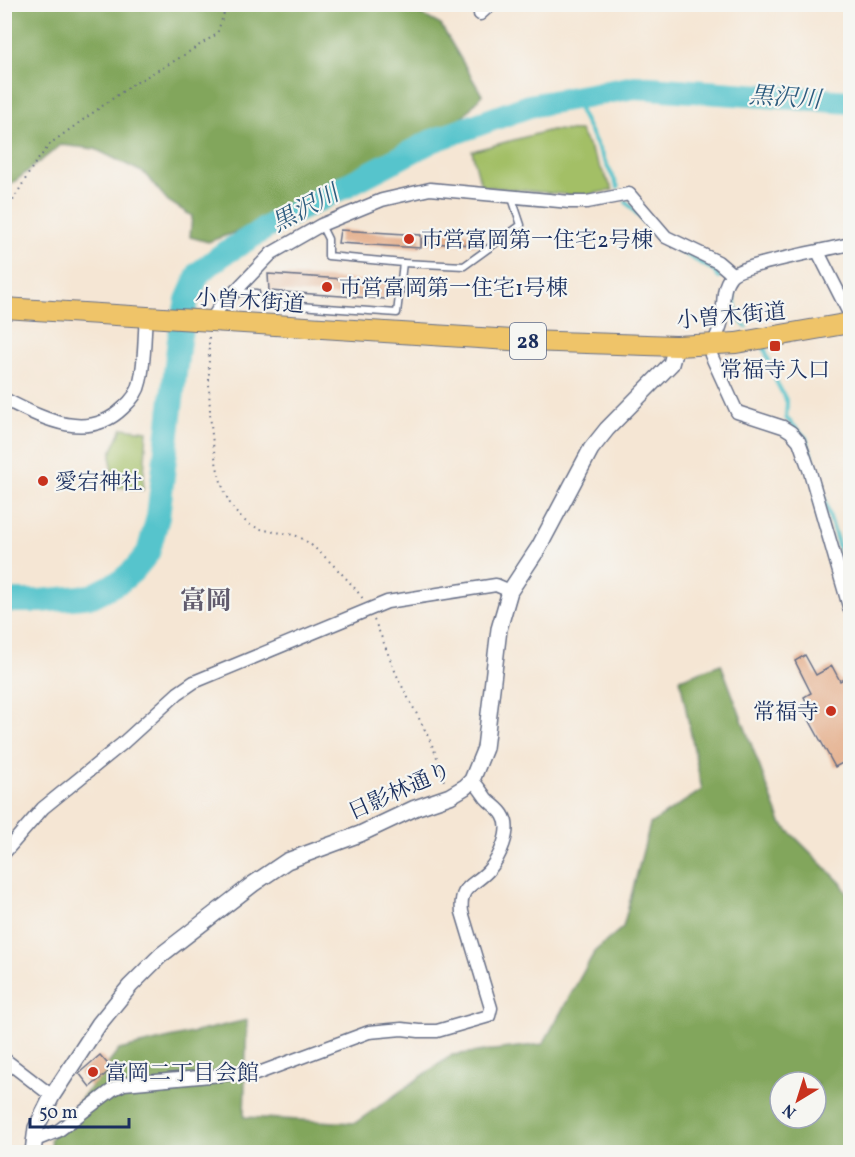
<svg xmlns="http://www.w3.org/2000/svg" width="855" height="1157" viewBox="0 0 855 1157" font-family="Vollkorn,'Noto Serif JP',serif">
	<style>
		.green { fill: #a3bf66; stroke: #5f7762; stroke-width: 1.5 }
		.forest { fill: #82a65b; stroke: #4e6a5c; stroke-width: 1.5; fill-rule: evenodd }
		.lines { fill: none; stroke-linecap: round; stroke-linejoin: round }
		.stream { stroke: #57c4cc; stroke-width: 4 }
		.river { stroke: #57c4cc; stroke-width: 24 }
		.building { fill: #e4ad8a }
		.service-casing { stroke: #676f87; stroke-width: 9 }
		.minor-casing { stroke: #676f87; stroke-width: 15 }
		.tertiary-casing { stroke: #676f87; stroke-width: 18 }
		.primary-casing { stroke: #676f87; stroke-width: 22 }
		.path { stroke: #676f87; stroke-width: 2; stroke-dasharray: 1.5 4.5; stroke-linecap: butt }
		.service { stroke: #fff; stroke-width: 6 }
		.minor { stroke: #fff; stroke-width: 12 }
		.tertiary { stroke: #fff; stroke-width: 15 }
		.primary { stroke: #efc469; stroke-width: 20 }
		.poi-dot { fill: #c8321e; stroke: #f6f6f2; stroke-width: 2 }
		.labels { text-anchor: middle; stroke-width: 4.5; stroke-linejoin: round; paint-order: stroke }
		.shield { fill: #f6f6f2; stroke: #5d6b8a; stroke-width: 1.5 }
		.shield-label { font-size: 21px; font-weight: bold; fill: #1b2f5e }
		.poi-label { font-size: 22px; fill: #1b2f5e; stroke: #f6f6f2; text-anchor: start }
		.street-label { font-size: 22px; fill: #1b2f5e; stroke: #f6f6f2 }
		.water-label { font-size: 24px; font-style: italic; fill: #2d5c7f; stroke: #f6f6f2 }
		.quarter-label { font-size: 26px; font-weight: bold; fill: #615b6d; stroke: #f6f6f2 }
	</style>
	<rect width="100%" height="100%" fill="#f6f6f2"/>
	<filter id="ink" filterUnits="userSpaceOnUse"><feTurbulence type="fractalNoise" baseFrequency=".0167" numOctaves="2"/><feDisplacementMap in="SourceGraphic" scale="12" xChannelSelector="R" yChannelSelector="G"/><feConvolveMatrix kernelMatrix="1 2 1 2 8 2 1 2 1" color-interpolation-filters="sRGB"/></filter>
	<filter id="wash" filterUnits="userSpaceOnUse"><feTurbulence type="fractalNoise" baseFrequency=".008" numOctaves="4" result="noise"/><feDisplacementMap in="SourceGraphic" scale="24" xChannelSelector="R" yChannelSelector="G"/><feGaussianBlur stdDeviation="1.35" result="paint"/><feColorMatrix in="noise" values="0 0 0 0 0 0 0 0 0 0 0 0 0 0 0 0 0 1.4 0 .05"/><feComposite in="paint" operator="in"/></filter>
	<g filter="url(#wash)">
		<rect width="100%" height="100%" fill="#f5e6d4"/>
		<!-- green -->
		<g class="green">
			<polygon points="551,130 580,131 613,190 580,196 481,186 472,151"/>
			<polygon points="122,428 147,431 143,490 112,486 111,453"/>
		</g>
		<!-- forest -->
		<g class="forest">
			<polygon points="5,4 416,5 411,9 441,25 482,95 452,130 267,221 208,242 190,237 192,216 168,201 144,173 95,149 61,145 5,189"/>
			<path d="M721 664 781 823 841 883 850 898V1152H52L50 1139 119 1050 247 1020 244 1117 355 1123 452 1055 543 1044 595 951 623 927 650 824 702 790 680 679ZM780 1082H816V1118H780Z"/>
		</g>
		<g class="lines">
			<!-- stream -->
			<g class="stream">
				<polyline points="573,98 618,187"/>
				<polyline points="626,202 662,241 713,270 719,277"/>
				<polyline points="732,290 739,319 746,327"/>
				<polyline points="764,347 776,381 787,402 786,418 806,438 850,584"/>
			</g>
			<!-- river -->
			<polyline class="river" points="4,601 40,601 92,596 121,581 133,571 148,553 158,517 179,340 187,300 199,273 222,255 274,223 432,141 529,106 635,87 850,102"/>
		</g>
		<g id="blocks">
			<!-- building -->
			<g class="building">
				<polygon points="340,230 421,235 421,248 338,243"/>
				<polygon points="426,230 480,234 479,245 423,243"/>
				<polygon points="268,274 387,282 385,299 269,291"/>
				<polygon points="805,655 816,675 832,666 840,681 845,678 850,689 850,711 845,714 850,724 850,759 835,767 806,714 811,711 804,697 811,693 795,661"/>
				<polygon points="100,1055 112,1069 90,1087 79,1073"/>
			</g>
		</g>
	</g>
	<g filter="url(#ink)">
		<use href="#blocks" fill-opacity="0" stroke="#676f87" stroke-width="1.5"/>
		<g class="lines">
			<defs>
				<g id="service">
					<polyline points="403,263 464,266 521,225 512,198"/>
					<polyline points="234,292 256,293 257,303 397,313 403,263 328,256 328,239 321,225"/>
				</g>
				<g id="minor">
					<polyline points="480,14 491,4"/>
					<path d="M850 244C831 249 740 265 731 276 720 289 725 309 721 324 718 335 712 343 711 355L737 412 783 427 791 432 799 441 810 472 850 610"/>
					<polyline points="818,252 850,315"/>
					<polyline points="211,321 219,308 272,253 321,225 382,200 430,189 570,202 587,202 629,194 666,237 718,262 732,274"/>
					<path d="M4 399C42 418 87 443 123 408 131 401 138 393 140 382 145 362 144 338 146 318"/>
					<polyline points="4,853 43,808 122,744 178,693 194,682 387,602 496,585 510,591"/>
					<polyline points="4,1059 52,1096"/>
					<path d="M33 1141 58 1131 112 1090 124 1084 232 1074H256L369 1032 402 1029 419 1031H437L489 1016 491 1008 462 912C459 885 473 887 488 871 499 859 513 830 503 815 499 808 491 804 486 798 481 791 478 786 472 780"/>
				</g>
				<polyline id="tertiary" points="33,1152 36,1128 52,1096 99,1024 130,986 161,955 253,884 287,861 360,834 415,808 450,796 465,787 472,780 485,748 499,629 510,591 539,547 591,449 607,429 671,364 676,346"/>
				<polyline id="primary" points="4,308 527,341 676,346 736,343 850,323"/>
			</defs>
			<!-- service casing -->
			<use href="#service" class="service-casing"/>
			<!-- minor casing -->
			<use href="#minor" class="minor-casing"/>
			<!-- tertiary casing -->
			<use href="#tertiary" class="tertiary-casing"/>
			<!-- primary casing -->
			<use href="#primary" class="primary-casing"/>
			<!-- path -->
			<g class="path">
				<polyline points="4,216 33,166 51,143 130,86 176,60 217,34 227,4"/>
				<path d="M209 337C209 382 205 492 245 521 260 533 280 531 297 536 312 541 354 585 363 599"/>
				<path d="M374 620C384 641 391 664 401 684 417 716 437 747 444 782"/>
			</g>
			<!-- service -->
			<use href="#service" class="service"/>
			<!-- minor -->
			<use href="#minor" class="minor"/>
			<!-- tertiary -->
			<use href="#tertiary" class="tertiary"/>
			<!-- primary -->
			<use href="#primary" class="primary"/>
		</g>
	</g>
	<!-- markers -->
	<g class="poi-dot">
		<circle cx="409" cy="239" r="6"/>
		<circle cx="327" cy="287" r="6"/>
		<rect x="769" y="340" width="12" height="12" rx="3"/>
		<circle cx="43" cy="481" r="6"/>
		<circle cx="831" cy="711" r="6"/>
		<circle cx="93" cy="1072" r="6"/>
	</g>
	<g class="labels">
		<!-- shield labels -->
		<rect class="shield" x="510" y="323" width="36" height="36" rx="4.5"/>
		<g class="shield-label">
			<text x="528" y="348">28</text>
		</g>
		<!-- poi labels -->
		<g class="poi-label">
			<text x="421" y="247">市営富岡第一住宅2号棟</text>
			<text x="339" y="295">市営富岡第一住宅1号棟</text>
			<text x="775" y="377" text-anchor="middle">常福寺入口</text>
			<text x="55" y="489">愛宕神社</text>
			<text x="819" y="719" text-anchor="end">常福寺</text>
			<text x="105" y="1080">富岡二丁目会館</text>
		</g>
		<!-- street labels -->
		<g class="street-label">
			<text transform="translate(250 300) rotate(4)" y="8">小曽木街道</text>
			<text transform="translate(731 315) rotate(-5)" y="8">小曽木街道</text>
			<text transform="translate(399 790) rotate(-24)" y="8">日影林通り</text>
		</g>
		<!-- water labels -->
		<g class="water-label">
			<text transform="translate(785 97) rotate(4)" y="8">黒沢川</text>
			<text transform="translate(305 208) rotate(-28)" y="8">黒沢川</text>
		</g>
		<!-- quarter labels -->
		<g class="quarter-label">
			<text x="206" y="609">富岡</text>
		</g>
	</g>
	<!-- margin -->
	<rect width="855" height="1157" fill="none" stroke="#f6f6f2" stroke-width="24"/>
	<!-- north arrow -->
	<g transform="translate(798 1100) rotate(218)"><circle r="28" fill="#f6f6f2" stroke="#9ea6b7" stroke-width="1.5"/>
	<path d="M0-4.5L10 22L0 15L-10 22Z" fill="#c8321e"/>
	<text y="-9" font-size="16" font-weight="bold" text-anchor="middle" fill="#1b2f5e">N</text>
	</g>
	<!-- scale -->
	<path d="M30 1118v9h99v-9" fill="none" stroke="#1b2f5e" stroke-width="3"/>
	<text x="39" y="1118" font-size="18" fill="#1b2f5e" stroke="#f6f6f2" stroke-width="4.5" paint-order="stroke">50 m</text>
</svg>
